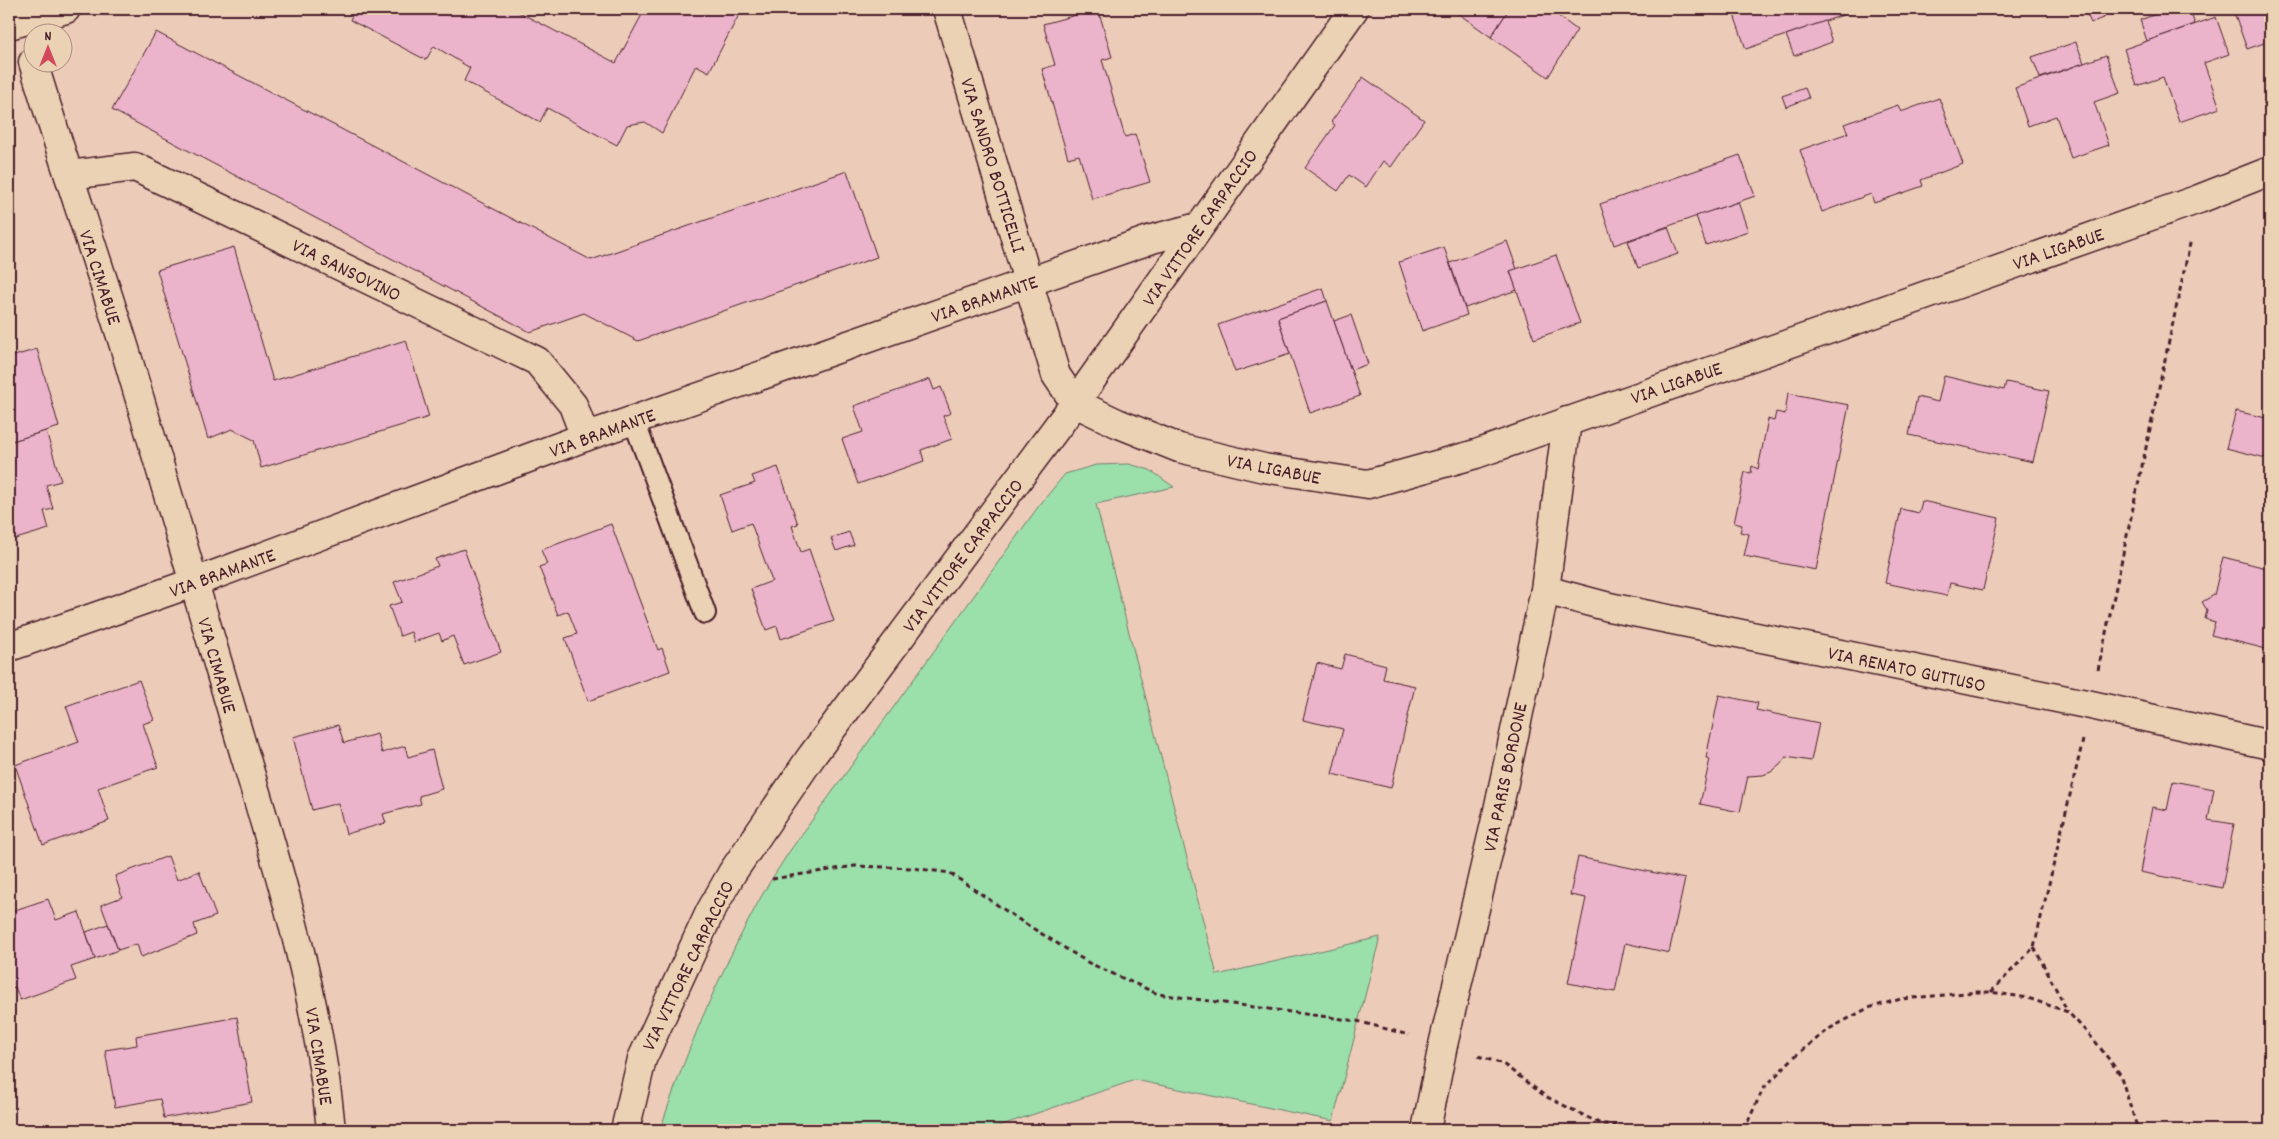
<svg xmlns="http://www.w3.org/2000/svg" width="2279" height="1139" viewBox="0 0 2279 1139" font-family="Dekko,sans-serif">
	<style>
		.green { fill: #9bdfab; stroke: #727f6b }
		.building { fill: #ebb4cb; stroke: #4a1f2b }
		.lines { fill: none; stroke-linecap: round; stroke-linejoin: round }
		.lane-casing { stroke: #4a1f2b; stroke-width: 24 }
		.street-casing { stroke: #4a1f2b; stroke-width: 31 }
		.path { stroke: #4a1f2b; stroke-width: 3; stroke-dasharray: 5 4; stroke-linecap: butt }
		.lane { stroke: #ecd2b4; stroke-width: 20 }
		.street { stroke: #ecd2b4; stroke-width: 28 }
		.labels { text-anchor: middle; stroke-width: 4.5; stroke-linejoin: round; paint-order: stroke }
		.street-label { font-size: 20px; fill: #4a1f2b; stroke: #ecd2b4 }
	</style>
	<rect width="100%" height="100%" fill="#ecccb9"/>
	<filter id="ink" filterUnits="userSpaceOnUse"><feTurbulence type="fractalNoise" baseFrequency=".02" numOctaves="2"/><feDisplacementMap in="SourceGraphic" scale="10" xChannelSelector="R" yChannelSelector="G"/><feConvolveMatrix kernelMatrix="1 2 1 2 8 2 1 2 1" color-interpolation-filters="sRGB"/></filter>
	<g filter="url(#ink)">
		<!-- green -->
		<path class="green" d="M1129 464 1150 470 1174 487 1096 504 1217 975 1380 937 1333 1121 1135 1080 987 1130H660C685 1055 716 980 754 910 764 890 777 871 789 852L1038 507 1065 474 1096 465Z"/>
		<!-- building -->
		<g class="building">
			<polygon points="355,9 513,9 616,63 645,9 742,9 709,72 696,65 662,133 645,122 627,125 617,145 547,108 540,122 464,81 470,68 434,46 426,60 350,20"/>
			<polygon points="1098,9 1112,57 1102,60 1125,137 1135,134 1150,182 1092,199 1079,155 1068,158 1042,69 1055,65 1043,24"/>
			<polygon points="1458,9 1509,9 1491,37 1456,12"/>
			<polygon points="1509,9 1549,9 1577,30 1548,77 1491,37"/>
			<polygon points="1732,9 1860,9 1746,49"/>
			<polygon points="2089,9 2102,9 2105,17 2091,23 2085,10"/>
			<polygon points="2110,9 2126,9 2112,14"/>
			<polygon points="2170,9 2189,9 2195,24 2147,41 2140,20"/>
			<polygon points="2238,9 2270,9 2270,41 2247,49 2233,10"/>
			<polygon points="2216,17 2229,54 2204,63 2220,108 2179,122 2163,77 2137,86 2124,49"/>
			<polygon points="1825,21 1832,42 1794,56 1786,35"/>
			<polygon points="156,32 591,260 847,171 877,257 638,341 584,313 530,332 112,110"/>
			<polygon points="2076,42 2084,63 2040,78 2032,57"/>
			<polygon points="2106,55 2120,93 2094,102 2109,145 2071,158 2056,116 2028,126 2015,88"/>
			<polygon points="1363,77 1424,120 1391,167 1383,161 1366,187 1349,175 1338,191 1305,168 1335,125 1331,122"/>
			<polygon points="1805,88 1809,98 1786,107 1782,96"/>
			<polygon points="1939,98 1963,164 1921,180 1923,186 1874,203 1871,194 1822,212 1800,150 1848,133 1844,124 1898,105 1901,112"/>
			<polygon points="1740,155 1755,196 1614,245 1600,204"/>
			<polygon points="1738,202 1748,231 1706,245 1696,216"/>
			<polygon points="1668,227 1678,254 1638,268 1628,241"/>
			<polygon points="1507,241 1517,269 1510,271 1517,290 1465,308 1450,263"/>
			<polygon points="234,247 273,381 406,340 429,417 261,468 254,440 232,429 208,439 157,270"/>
			<polygon points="1444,247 1467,315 1422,331 1399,262"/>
			<polygon points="1556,255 1580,323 1534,339 1510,271"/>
			<polygon points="1323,288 1327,301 1278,318 1290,354 1235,372 1218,325"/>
			<polygon points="1327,301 1360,396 1310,413 1278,318"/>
			<polygon points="1351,315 1368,364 1351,370 1334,321"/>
			<polygon points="37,349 59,427 9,442 9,350 11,357"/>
			<polygon points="1944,376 2004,390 2006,382 2049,391 2033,462 1909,435 1917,397 1938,402"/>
			<polygon points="930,379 934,390 941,387 951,413 943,416 952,439 921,450 924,461 858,484 842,439 863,432 854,406"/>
			<polygon points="1788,393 1849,405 1816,570 1744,556 1749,534 1740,532 1742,525 1734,523 1745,472 1751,473 1752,466 1758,469 1768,419 1774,421 1776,412 1785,414"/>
			<polygon points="2236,411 2270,419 2270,459 2226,448"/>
			<polygon points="46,431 61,481 46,485 53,509 44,511 49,529 9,541 9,442"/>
			<polygon points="778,467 798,524 792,526 801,552 809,549 834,621 781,639 777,626 766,630 751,589 772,581 751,523 732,530 720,495 755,483 752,476"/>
			<polygon points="1922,501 1999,518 1983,590 1950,583 1947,596 1885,583 1901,509 1919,513"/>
			<polygon points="611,524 658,650 662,648 670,671 588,701 565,638 577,634 568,611 558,615 539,567 547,564 541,550"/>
			<polygon points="849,532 854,545 836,551 831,538"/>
			<polygon points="464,549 501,652 464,665 453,636 442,641 439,633 414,642 411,632 400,636 389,606 402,602 394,582 438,566 435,559"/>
			<polygon points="2223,557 2270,569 2270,650 2211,635 2215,622 2205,619 2207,610 2202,602 2214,595"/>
			<polygon points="1345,654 1386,665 1383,679 1415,686 1391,788 1332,774 1343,729 1303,720 1317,663 1341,669"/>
			<polygon points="139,680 154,720 143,724 158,767 98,788 109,821 43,845 15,765 79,742 66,706"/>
			<polygon points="1719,695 1758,703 1756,710 1819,723 1811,761 1786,757 1780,765 1771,772 1763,775 1748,776 1740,812 1700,804 1710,759 1706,758"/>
			<polygon points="338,725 344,743 377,734 382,753 405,746 408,757 432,750 442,789 419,796 421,804 383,814 386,823 346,834 338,803 312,810 293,737"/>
			<polygon points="2173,781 2214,789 2208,820 2234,824 2222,888 2140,872 2152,807 2167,810"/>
			<polygon points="168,856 177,880 199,871 216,916 194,924 197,935 141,957 137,944 118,950 101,905 122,897 115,876"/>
			<polygon points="1578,857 1685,879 1669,953 1625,943 1615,992 1568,983 1586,898 1570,895"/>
			<polygon points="48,899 56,920 79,912 95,959 71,967 76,980 20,1000 15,987 9,989 9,912"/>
			<polygon points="108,924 118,950 95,959 86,932"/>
			<polygon points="237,1017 252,1102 164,1118 160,1099 115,1107 105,1050 137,1045 136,1036"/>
			<polygon points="1244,1125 1246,1130 1229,1130"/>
		</g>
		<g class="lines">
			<defs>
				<polyline id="lane" points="634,421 705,613"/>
				<g id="street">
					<polyline points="947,9 1056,375 1075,403 1117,423 1179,448 1264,468 1368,484 1476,454 2199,199 2270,171"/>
					<polyline points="9,25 66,9"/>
					<path d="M33 62C62 158 95 253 125 349 161 468 196 588 231 708 271 846 318 986 331 1130"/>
					<polyline points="69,175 135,167 537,361 573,405 585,437"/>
					<polyline points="1545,590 1609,607 2091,705 2270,745"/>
					<polyline points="9,647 195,582 585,437 1152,239 1198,227"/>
					<polyline points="625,1130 642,1059 710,912 732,873 811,757 1075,403 1354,9"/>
					<polyline points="1426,1130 1443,1045 1497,815 1545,590 1567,421"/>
				</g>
			</defs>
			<!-- lane casing -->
			<use href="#lane" class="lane-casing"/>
			<!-- street casing -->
			<use href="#street" class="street-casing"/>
			<!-- path -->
			<g class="path">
				<polyline points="2098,670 2191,239"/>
				<polyline points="772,879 855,866 913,868 950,873 1021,921 1089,963 1158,994 1357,1021 1409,1035"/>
				<polyline points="2034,947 2068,1012"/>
				<polyline points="1991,992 2034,947 2083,740"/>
				<polyline points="1478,1056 1503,1064 1545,1096 1599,1123 1647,1130"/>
				<polyline points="1716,1130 1745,1125"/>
				<polyline points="1744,1130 1763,1089 1794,1057 1829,1029 1868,1008 1901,999 1976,992 1991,992 2028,998 2068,1012 2095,1041 2120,1074 2138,1130"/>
			</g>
			<!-- lane -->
			<use href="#lane" class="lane"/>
			<!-- street -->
			<use href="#street" class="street"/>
		</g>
	</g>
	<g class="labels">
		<!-- street labels -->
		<g class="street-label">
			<text transform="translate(994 165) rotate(73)" y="7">VIA SANDRO BOTTICELLI</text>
			<text transform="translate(1199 227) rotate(-55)" y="7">VIA VITTORE CARPACCIO</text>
			<text transform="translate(2058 248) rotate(-19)" y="7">VIA LIGABUE</text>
			<text transform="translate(347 269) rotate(26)" y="7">VIA SANSOVINO</text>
			<text transform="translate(101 277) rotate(72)" y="7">VIA CIMABUE</text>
			<text transform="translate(984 298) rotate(-19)" y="7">VIA BRAMANTE</text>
			<text transform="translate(1676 382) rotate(-19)" y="7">VIA LIGABUE</text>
			<text transform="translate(602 432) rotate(-20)" y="7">VIA BRAMANTE</text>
			<text transform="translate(1274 468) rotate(11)" y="7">VIA LIGABUE</text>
			<text transform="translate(962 555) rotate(-53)" y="7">VIA VITTORE CARPACCIO</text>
			<text transform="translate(222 572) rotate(-20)" y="7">VIA BRAMANTE</text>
			<text transform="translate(218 665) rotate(74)" y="7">VIA CIMABUE</text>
			<text transform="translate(1907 668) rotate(12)" y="7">VIA RENATO GUTTUSO</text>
			<text transform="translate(1504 777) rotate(-78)" y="7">VIA PARIS BORDONE</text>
			<text transform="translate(687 965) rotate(-64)" y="7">VIA VITTORE CARPACCIO</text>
			<text transform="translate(320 1056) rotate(81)" y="7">VIA CIMABUE</text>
		</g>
	</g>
	<!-- margin -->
	<rect width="2279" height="1139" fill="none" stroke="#ecd2b4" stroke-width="30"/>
	<rect x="15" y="15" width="2249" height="1109" fill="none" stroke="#4a1f2b" stroke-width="2" filter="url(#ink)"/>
	<!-- north arrow -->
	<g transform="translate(48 48)"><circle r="24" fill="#ecd2b4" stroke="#ab8a7d"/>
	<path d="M0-4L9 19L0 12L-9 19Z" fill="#d1495b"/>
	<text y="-8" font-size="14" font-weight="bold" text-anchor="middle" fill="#4a1f2b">N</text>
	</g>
</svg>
